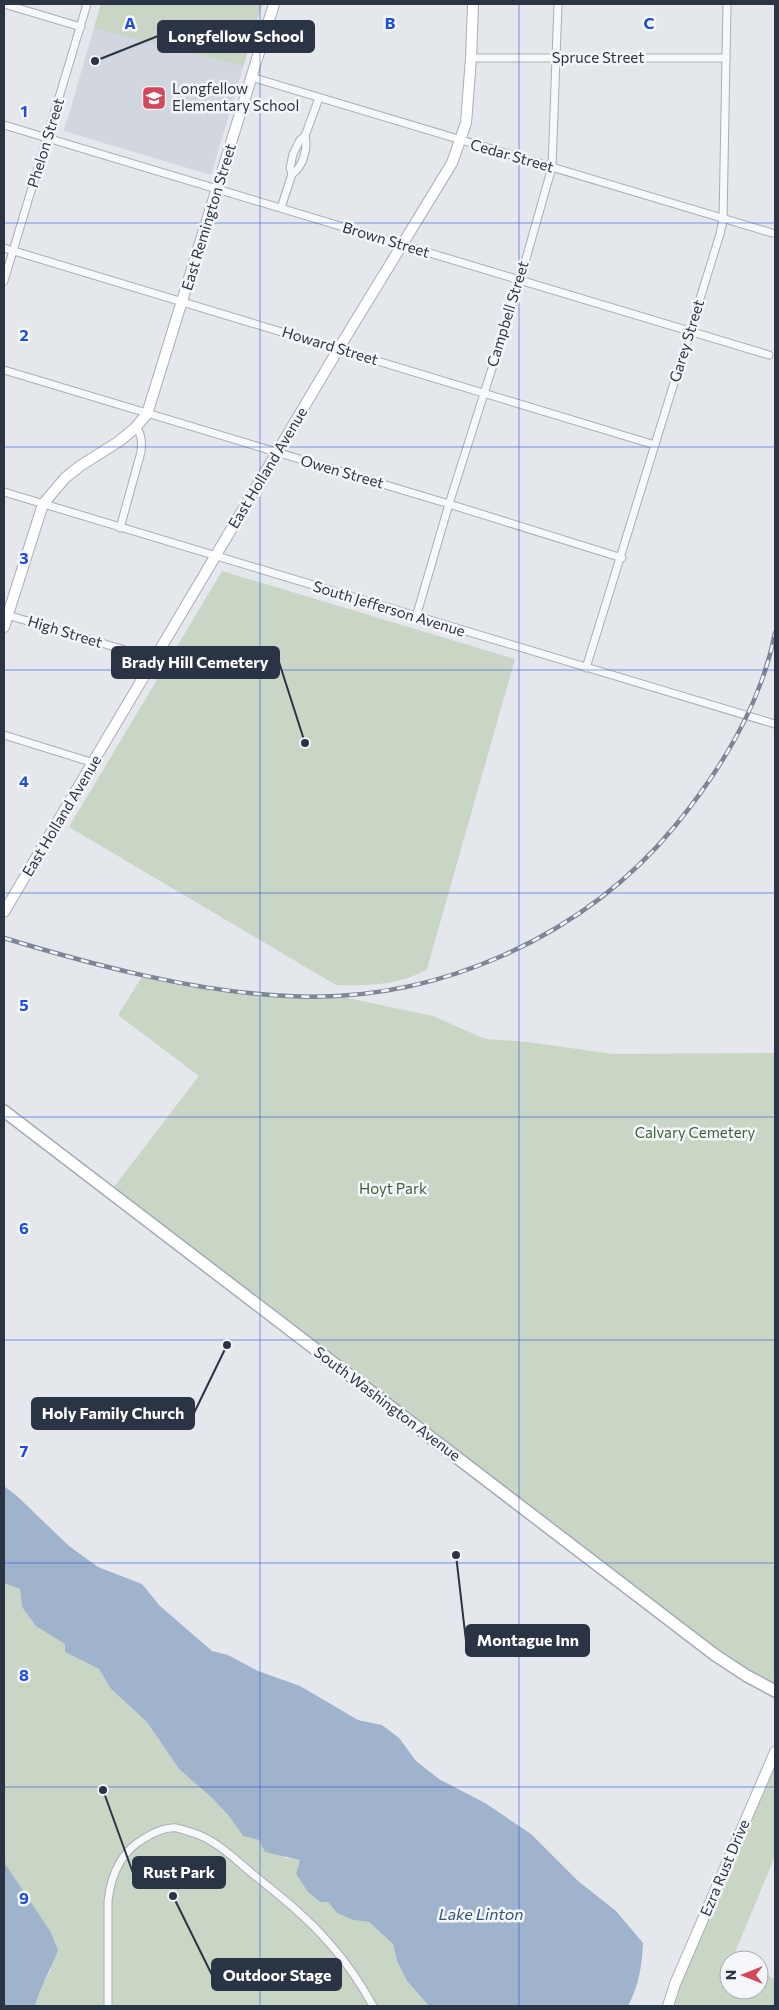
<svg xmlns="http://www.w3.org/2000/svg" width="779" height="2010" viewBox="0 0 779 2010" font-family="Commissioner,sans-serif">
	<style>
		.built { fill: #d2d6de }
		.green { fill: #c9d6c5 }
		.water { fill: #9fb4cc }
		.lines { fill: none; stroke-linecap: round; stroke-linejoin: round }
		.minor-casing { stroke: #a9aeb7; stroke-width: 9 }
		.secondary-casing { stroke: #a9aeb7; stroke-width: 12 }
		.primary-casing { stroke: #a3abb8; stroke-width: 14 }
		.minor { stroke: #f7f8fa; stroke-width: 7 }
		.secondary { stroke: #fff; stroke-width: 10 }
		.primary { stroke: #fff; stroke-width: 11 }
		.rail-casing { stroke: #7d8696; stroke-width: 4.5 }
		.rail { stroke: #f4f6f9; stroke-width: 2.5; stroke-dasharray: 8; stroke-linecap: butt }
		.grid { fill: none; stroke: #1d4ed8; stroke-width: 1; stroke-opacity: 0.55 }
		.labels { text-anchor: middle; stroke-width: 5; stroke-linejoin: round; paint-order: stroke }
		.street-label { font-size: 15px; fill: #2b3445; stroke: #f4f6f9 }
		.poi-label { font-size: 15px; fill: #2b3445; stroke: #f4f6f9; text-anchor: start }
		.park-label { font-size: 15px; fill: #3f6138; stroke: #f4f6f9 }
		.water-label { font-size: 16px; font-style: italic; fill: #34527a; stroke: #f4f6f9 }
		.grid-label { font-size: 16px; text-anchor: middle; font-weight: bold; fill: #1d4ed8; stroke: #f4f6f9; stroke-width: 5; stroke-linejoin: round; paint-order: stroke }
		.leader { fill: none; stroke: #2b3445; stroke-width: 2 }
		.callout-dot { fill: #2b3445; stroke: #f4f6f9; stroke-width: 2 }
		.callout { fill: #2b3445; stroke: #2b3445; stroke-width: 2 }
		.callout-label { font-size: 16px; text-anchor: middle; font-weight: bold; fill: #fff }
	</style>
	<rect width="100%" height="100%" fill="#e4e7ec"/>
	<!-- built -->
	<polygon class="built" points="101,4 262,4 211,175 64,131"/>
	<!-- green -->
	<g class="green">
		<polygon points="101,4 262,4 243,66 94,28"/>
		<path d="M222 571 515 659 427 969C401 985 366 986 336 985L69 827Z"/>
		<polygon points="143,975 236,992 289,996 338,996 433,1016 485,1039 528,1042 613,1054 775,1053 775,1691 747,1676 110,1192 199,1076 118,1015"/>
		<polygon points="4,1583 20,1589 22,1607 65,1644 65,1652 99,1669 110,1688 147,1721 179,1769 212,1798 229,1816 243,1836 260,1840 286,1858 301,1860 296,1874 308,1892 320,1902 328,1902 337,1913 353,1920 369,1922 393,1944 397,1961 407,1981 429,2006 35,2006 39,1990 51,1970 37,1913 4,1862"/>
		<polygon points="775,1752 775,1856 732,1960 729,1960 729,1990 759,1990 759,1972 775,1979 775,2006 668,2006"/>
	</g>
	<!-- water -->
	<g class="water">
		<path d="M4 1486 18 1497 69 1546 98 1567 142 1584 160 1606 212 1651 228 1655 258 1671 300 1686 358 1720 382 1725 399 1738 416 1761 439 1779 485 1803 531 1834 578 1881 616 1911 643 1943C642 1966 639 1985 628 2006H429L407 1981 397 1961 393 1944 369 1922 353 1920 337 1913 328 1902H320L308 1892 296 1874 300 1860 265 1852 259 1840 243 1836 229 1816 212 1798 179 1769 147 1722 110 1688 99 1669 65 1652V1644L36 1626 22 1607 20 1589 4 1583Z"/>
		<path d="M4 1862 50 1931 58 1950C51 1970 40 1986 35 2006H4Z"/>
	</g>
	<g class="lines">
		<defs>
			<g id="minor">
				<polyline points="4,4 81,27"/>
				<polyline points="471,58 726,58"/>
				<polyline points="251,77 772,233"/>
				<polyline points="4,125 769,355"/>
				<path d="M292 174C303 167 308 149 305 136"/>
				<polyline points="281,208 292,174 290,168 293,154 300,140 305,136 319,98"/>
				<polyline points="4,248 655,445"/>
				<polyline points="4,281 87,4"/>
				<polyline points="4,370 449,504 622,558"/>
				<polyline points="4,492 775,724"/>
				<path d="M120 528 141 452C142 442 142 435 136 427"/>
				<polyline points="4,614 155,659"/>
				<polyline points="416,617 449,504 520,280 552,167 558,4"/>
				<polyline points="586,668 720,234 723,220 727,4"/>
				<polyline points="4,735 94,763"/>
				<path d="M108 2006V1901C111 1875 121 1851 145 1838 153 1833 166 1827 177 1828 184 1830 192 1832 199 1835 219 1843 237 1861 254 1875 280 1896 308 1918 330 1944 347 1963 361 1984 373 2006"/>
			</g>
			<g id="secondary">
				<polyline points="4,627 43,504 65,478 80,466 118,442 134,429 147,414 274,4"/>
				<polyline points="4,912 339,348 452,163 466,123 471,58 473,4"/>
				<polyline points="668,2006 675,1984 775,1752"/>
			</g>
			<polyline id="primary" points="4,1111 715,1655 747,1676 775,1691"/>
		</defs>
		<!-- minor casing -->
		<use href="#minor" class="minor-casing"/>
		<!-- secondary casing -->
		<use href="#secondary" class="secondary-casing"/>
		<!-- primary casing -->
		<use href="#primary" class="primary-casing"/>
		<!-- minor -->
		<use href="#minor" class="minor"/>
		<!-- secondary -->
		<use href="#secondary" class="secondary"/>
		<!-- primary -->
		<use href="#primary" class="primary"/>
		<defs>
			<path id="rail" d="M4 938C93 965 195 992 288 996 434 1004 583 938 675 826 721 770 761 704 775 633"/>
		</defs>
		<!-- rail casing -->
		<use href="#rail" class="rail-casing"/>
		<!-- rail -->
		<use href="#rail" class="rail"/>
	</g>
	<!-- grid -->
	<path class="grid" d="M260 4V2006M519 4V2006M4 223H775M4 447H775M4 670H775M4 893H775M4 1117H775M4 1340H775M4 1563H775M4 1787H775"/>
	<!-- icons -->
	<defs>
		<symbol id="school-square" viewBox="-11 -11 22 22"><rect x="-9" y="-9" width="18" height="18" rx="4" fill="#d1495b" stroke="#f4f6f9"/><path d="M0-5L7-2L0 1L-7-2ZM-4 1L0 2.5L4 1V4Q0 6-4 4Z" fill="#fff"/></symbol>
	</defs>
	<g fill-rule="evenodd">
		<use href="#school-square" x="140" y="84" width="28" height="28"/>
	</g>
	<g class="labels">
		<!-- street labels -->
		<g class="street-label">
			<text x="598" y="63">Spruce Street</text>
			<text transform="translate(46 143) rotate(-73)" y="5">Phelon Street</text>
			<text transform="translate(512 156) rotate(16)" y="5">Cedar Street</text>
			<text transform="translate(209 217) rotate(-73)" y="5">East Remington Street</text>
			<text transform="translate(386 240) rotate(17)" y="5">Brown Street</text>
			<text transform="translate(508 314) rotate(-73)" y="5">Campbell Street</text>
			<text transform="translate(687 341) rotate(-73)" y="5">Garey Street</text>
			<text transform="translate(330 346) rotate(17)" y="5">Howard Street</text>
			<text transform="translate(268 468) rotate(-59)" y="5">East Holland Avenue</text>
			<text transform="translate(342 472) rotate(16)" y="5">Owen Street</text>
			<text transform="translate(389 609) rotate(17)" y="5">South Jefferson Avenue</text>
			<text transform="translate(65 632) rotate(17)" y="5">High Street</text>
			<text transform="translate(62 816) rotate(-59)" y="5">East Holland Avenue</text>
			<text transform="translate(387 1404) rotate(37)" y="5">South Washington Avenue</text>
			<text transform="translate(725 1868) rotate(-67)" y="5">Ezra Rust Drive</text>
		</g>
		<!-- poi labels -->
		<g class="poi-label">
			<text x="172" y="94">Longfellow<tspan x="172" dy="17">Elementary School</tspan></text>
		</g>
		<!-- park labels -->
		<g class="park-label">
			<text x="695" y="1138">Calvary Cemetery</text>
			<text x="393" y="1194">Hoyt Park</text>
		</g>
		<!-- water labels -->
		<g class="water-label">
			<text x="481" y="1920">Lake Linton</text>
		</g>
	</g>
	<g class="grid-label">
		<text x="130" y="29">A</text>
		<text x="390" y="29">B</text>
		<text x="649" y="29">C</text>
		<text x="24" y="117">1</text>
		<text x="24" y="341">2</text>
		<text x="24" y="564">3</text>
		<text x="24" y="787">4</text>
		<text x="24" y="1011">5</text>
		<text x="24" y="1234">6</text>
		<text x="24" y="1457">7</text>
		<text x="24" y="1681">8</text>
		<text x="24" y="1904">9</text>
	</g>
	<!-- callouts -->
	<path class="leader" d="M95 61L158 36M305 743L279 662M227 1345L194 1413M456 1555L466 1641M103 1790L133 1873M173 1896L212 1975"/>
	<g class="callout-dot">
		<circle cx="95" cy="61" r="5"/>
		<circle cx="305" cy="743" r="5"/>
		<circle cx="227" cy="1345" r="5"/>
		<circle cx="456" cy="1555" r="5"/>
		<circle cx="103" cy="1790" r="5"/>
		<circle cx="173" cy="1896" r="5"/>
	</g>
	<g class="callout">
		<rect x="158" y="21" width="156" height="31" rx="5"/>
		<rect x="112" y="647" width="167" height="31" rx="5"/>
		<rect x="32" y="1398" width="162" height="31" rx="5"/>
		<rect x="466" y="1625" width="123" height="31" rx="5"/>
		<rect x="133" y="1857" width="92" height="31" rx="5"/>
		<rect x="212" y="1959" width="129" height="31" rx="5"/>
	</g>
	<g class="callout-label">
		<text x="236" y="42">Longfellow School</text>
		<text x="195" y="668">Brady Hill Cemetery</text>
		<text x="113" y="1419">Holy Family Church</text>
		<text x="528" y="1646">Montague Inn</text>
		<text x="179" y="1878">Rust Park</text>
		<text x="277" y="1981">Outdoor Stage</text>
	</g>
	<!-- border -->
	<rect width="779" height="2010" fill="none" stroke="#2b3445" stroke-width="10"/>
	<!-- north arrow -->
	<g transform="translate(744 1975) rotate(270)"><circle r="24" fill="#f4f6f9" stroke="#a4a8b1"/>
	<path d="M0-4L9 19L0 12L-9 19Z" fill="#d1495b"/>
	<text y="-8" font-size="14" font-weight="bold" text-anchor="middle" fill="#2b3445">N</text>
	</g>
</svg>
